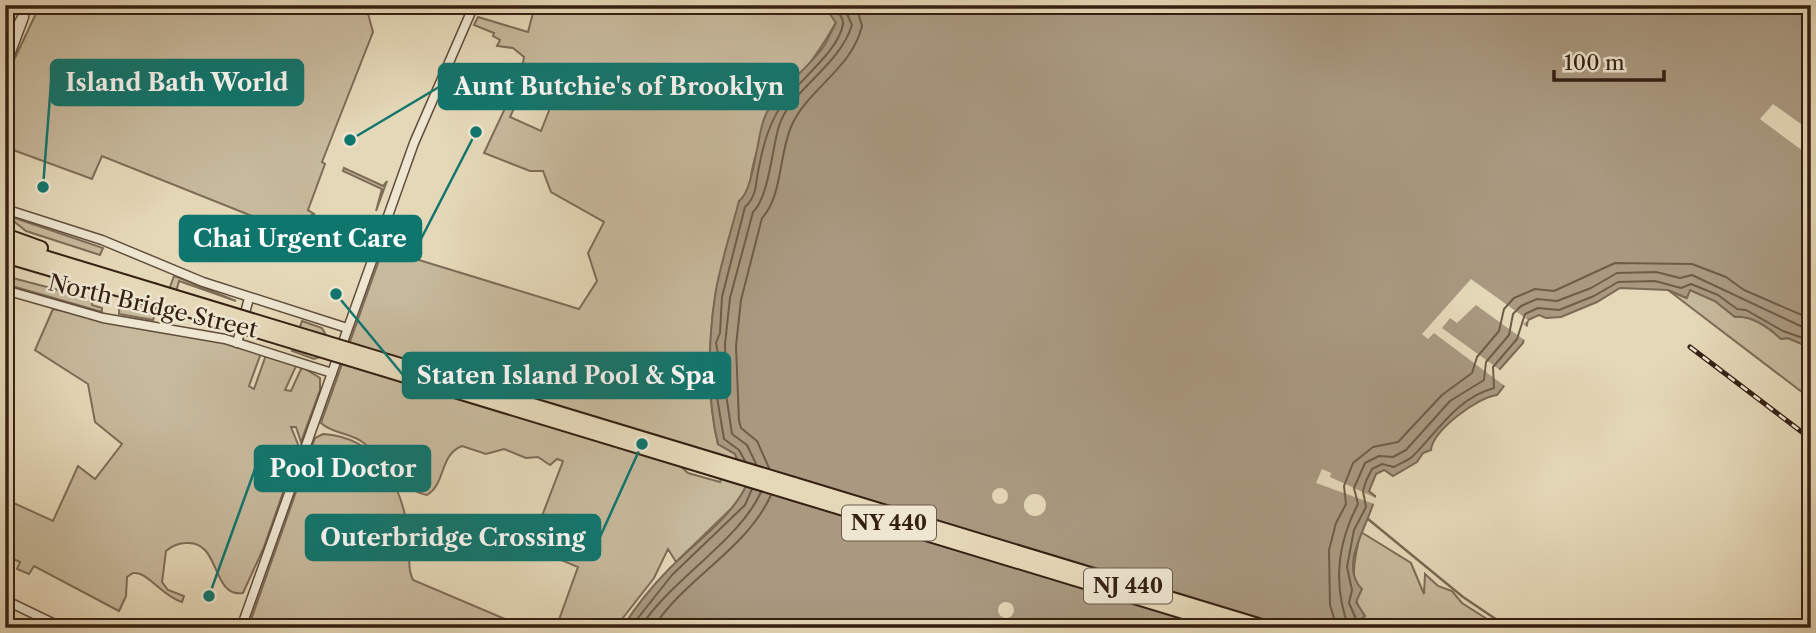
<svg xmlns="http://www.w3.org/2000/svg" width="1816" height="633" viewBox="0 0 1816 633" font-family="'Libre Caslon Text',serif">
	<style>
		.green { fill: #c7b99c; stroke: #7e6c57; stroke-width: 2; fill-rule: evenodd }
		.water { fill: #a99980; stroke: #7b6954; stroke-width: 2 }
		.pier { fill: #e5d8b8 }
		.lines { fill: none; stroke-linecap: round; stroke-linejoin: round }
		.shore { stroke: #6f5c49; stroke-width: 2 }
		.stream { stroke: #7b6954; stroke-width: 2.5 }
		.tertiary-casing { stroke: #614e3c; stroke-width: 11 }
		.motorway-casing { stroke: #352012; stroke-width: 16 }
		.tertiary { stroke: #eee6d1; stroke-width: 8 }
		.motorway { stroke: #e5d8b8; stroke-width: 12 }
		.rail-casing { stroke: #352012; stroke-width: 5 }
		.rail { stroke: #eee6d1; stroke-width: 2.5; stroke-dasharray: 8; stroke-linecap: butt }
		.motorway-bridge-casing { stroke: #352012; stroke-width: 16; stroke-linecap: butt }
		.motorway-bridge { stroke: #e5d8b8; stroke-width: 12 }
		.labels { text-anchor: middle; stroke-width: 5; stroke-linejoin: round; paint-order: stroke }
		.shield { fill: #eee6d1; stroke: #6c5b4b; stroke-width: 2 }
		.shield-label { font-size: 21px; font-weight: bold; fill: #352012 }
		.street-label { font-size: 23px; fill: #352012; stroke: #eee6d1 }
		.leader { fill: none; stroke: #0f766e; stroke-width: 2.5 }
		.callout-dot { fill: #0f766e; stroke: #eee6d1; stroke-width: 2.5 }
		.callout { fill: #0f766e; stroke: #0f766e; stroke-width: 2.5 }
		.callout-label { font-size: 24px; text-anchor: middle; font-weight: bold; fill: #fff }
	</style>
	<rect width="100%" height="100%" fill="#e5d8b8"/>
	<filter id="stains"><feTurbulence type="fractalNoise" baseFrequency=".00286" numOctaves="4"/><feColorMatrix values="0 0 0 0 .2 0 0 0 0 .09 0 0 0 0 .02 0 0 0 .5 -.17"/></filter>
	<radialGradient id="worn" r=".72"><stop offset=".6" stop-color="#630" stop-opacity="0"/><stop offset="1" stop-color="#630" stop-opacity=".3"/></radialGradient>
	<!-- green -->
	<g class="green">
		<polygon points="40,5 360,5 367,10 373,32 322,162 325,164 308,210 314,214 310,216 302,236 102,156 92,179 5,147 5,79"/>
		<path d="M535 5H824L836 22C807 78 755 118 750 185 739 220 720 262 715 298 708 344 707 399 718 444L735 454 747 484 740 500 676 562 668 549 654 578 615 628H556L578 567 479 526 473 520 480 515 532 532 537 529 563 461 557 459 550 465 538 457 526 458 504 449 486 454 462 446C439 455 446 484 427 495 400 490 386 460 365 444 353 433 332 434 321 423L383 249 579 309 597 281 588 253 604 222 551 192 543 171H530L484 153 508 102 483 90 479 96 482 87 470 80 495 78 498 71 526 77 525 85 530 88 529 91 523 89 510 117 541 131 557 90 548 79V73L528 65 522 68 524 57 513 48 497 46 500 40 493 36 494 33 474 25 478 17 528 32ZM677 463 724 469 720 482 688 473Z"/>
		<polygon points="344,168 383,186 387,181 376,211 382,189 343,171"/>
		<polygon points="6,215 103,248 100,255 26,231"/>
		<polygon points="5,276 93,299 92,305 102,308 102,312 5,284"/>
		<polygon points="174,276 177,277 236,301 179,281 176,292 169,290"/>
		<path d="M1668 290 1686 298 1690 290 1715 301 1735 317C1751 315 1769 328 1781 339L1788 338 1811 348V399Z"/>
		<polygon points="120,299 149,304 148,307 157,309 153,320 119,314"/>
		<path d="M53 309 206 338 261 353 249 386 254 389 266 355 297 364 285 390 291 391 302 367 320 378V390L301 442 296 427H291L299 447 264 547 243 593C211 598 221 540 186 543 179 543 172 546 166 551L162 582 168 590 184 596 182 602C160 595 148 571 133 573L127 577 126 596 119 611 34 566 29 574 17 569 20 562 5 555V499L53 521 78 466 95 479 122 444 95 422 88 384 35 350Z"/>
		<polygon points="302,321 322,328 327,337 320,357 314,359 292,351"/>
		<path d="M323 434C379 437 403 488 409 537 410 551 407 568 413 580L526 628H248L315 438Z"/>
		<path d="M1361 532 1411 563 1424 594 1425 574 1438 586 1452 591 1462 603 1501 628H1370L1361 619C1361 611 1359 609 1357 602 1350 581 1355 554 1361 532Z"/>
	</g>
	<!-- water -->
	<path class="water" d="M824 5H1811V348L1788 338 1781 339C1770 328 1751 315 1735 317L1715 301 1690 290 1687 298 1668 290 1620 288 1597 302 1561 317 1546 318 1539 315 1528 320 1523 343 1499 370 1504 386 1497 395C1478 397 1433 430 1431 450L1423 453 1417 462 1393 476 1384 470 1376 474 1369 491 1375 496C1371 523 1337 564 1362 589L1356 602 1365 616 1361 619 1370 628H622C636 606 652 586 670 568 696 542 732 517 747 484L735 454 718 444C707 399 708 343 715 296 720 264 731 232 739 201 753 192 757 140 763 122 772 92 806 72 824 46 828 39 832 30 836 23Z"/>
	<!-- pier -->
	<g class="pier">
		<polygon points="1773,104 1811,131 1811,157 1760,119"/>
		<polygon points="1471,279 1528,320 1523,324 1530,329 1527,342 1476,305 1457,323 1450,318 1442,328 1504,373 1506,387 1434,333 1428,339 1422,334"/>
		<polygon points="1322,469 1331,473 1330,477 1378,499 1377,505 1316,483"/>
		<circle cx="1000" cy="496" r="8"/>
		<circle cx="1035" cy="505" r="11"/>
		<circle cx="1006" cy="610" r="8"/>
	</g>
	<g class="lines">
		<!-- shore -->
		<g class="shore">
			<path d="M745 461 739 450 724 439 717 397 719 359 716 343 720 333 722 297 745 207C758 195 755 183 759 167 763 145 770 120 784 102 799 80 839 51 843 24 844 17 836 10 832 5"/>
			<path d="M756 464 747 445 732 434 726 394 725 344 730 298 753 212C769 197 772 148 779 126 790 90 839 67 852 25L843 5"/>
			<path d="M769 468 757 441 741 428 739 421 736 346 741 300 762 218C782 197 779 155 791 127 807 89 852 69 862 26L856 5"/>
			<polyline points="630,628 672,575 745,505 752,489"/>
			<path d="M640 628C671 579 739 541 761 492"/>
			<path d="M653 628C685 578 747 549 771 495"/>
			<polyline points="1337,628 1330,605 1329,550 1336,523 1346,504 1344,486 1353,463 1373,447 1398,442 1442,395 1472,373 1477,357 1499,331 1504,309 1514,298 1535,289 1554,291 1615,263 1692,264 1726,277 1744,290 1811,319"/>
			<path d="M1349 628C1333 586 1337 544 1358 504L1354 488 1365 463 1379 456 1393 457 1406 450 1450 401 1484 380 1486 362 1509 335 1513 314 1521 306 1537 299 1557 301 1591 288 1617 273 1656 272 1680 278 1692 275 1811 331"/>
			<path d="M1360 628 1349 603 1352 590 1347 567 1354 530 1366 507 1363 491 1366 481 1372 469 1382 464 1394 467C1400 463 1408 461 1413 456 1438 431 1457 398 1494 388L1493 367 1517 339 1525 314 1538 308 1559 310 1594 296 1618 282 1655 281 1681 288 1691 284 1718 295 1737 309 1746 310 1783 331 1811 341"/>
		</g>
		<!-- stream -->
		<polyline class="stream" points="1368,519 1463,597 1509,628"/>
		<defs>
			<g id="tertiary">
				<polyline points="5,47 29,5"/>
				<polyline points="5,68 24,17"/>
				<polyline points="5,209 102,240 203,282 347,328"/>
				<polyline points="5,290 103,318 225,339 332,373"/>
				<polyline points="237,343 249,298"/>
				<polyline points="5,600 63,628"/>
				<polyline points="241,628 414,143 474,5"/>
			</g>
			<g id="motorway">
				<polyline points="5,235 41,248"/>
				<polyline points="5,245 153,290"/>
				<polyline points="5,256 151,299"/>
				<polyline points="794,484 1268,628"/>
				<polyline points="791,493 1236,628"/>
			</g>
		</defs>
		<!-- tertiary casing -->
		<use href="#tertiary" class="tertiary-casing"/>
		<!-- motorway casing -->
		<use href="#motorway" class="motorway-casing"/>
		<!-- tertiary -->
		<use href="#tertiary" class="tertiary"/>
		<!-- motorway -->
		<use href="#motorway" class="motorway"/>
		<defs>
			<polyline id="rail" points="1690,347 1811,439"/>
		</defs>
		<!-- rail casing -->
		<use href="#rail" class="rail-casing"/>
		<!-- rail -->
		<use href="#rail" class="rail"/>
		<defs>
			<g id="motorway-bridge">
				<polyline points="153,290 794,484"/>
				<polyline points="151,299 791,493"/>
			</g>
		</defs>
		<!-- motorway-bridge casing -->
		<use href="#motorway-bridge" class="motorway-bridge-casing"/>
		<!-- motorway-bridge -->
		<use href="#motorway-bridge" class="motorway-bridge"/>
	</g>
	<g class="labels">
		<!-- shield labels -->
		<g class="shield">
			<rect x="842" y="505.5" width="94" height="35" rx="5"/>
			<rect x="1084" y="568.5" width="88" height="35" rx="5"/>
		</g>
		<g class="shield-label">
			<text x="889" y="530">NY 440</text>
			<text x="1128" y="593">NJ 440</text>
		</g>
		<!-- street labels -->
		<g class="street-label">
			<text transform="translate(153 306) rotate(13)" y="8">North Bridge Street</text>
		</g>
	</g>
	<!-- callouts -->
	<path class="leader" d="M43 187L51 83M350 140L439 87M476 132L421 239M336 294L403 375M209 596L255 469M642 444L600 537"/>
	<g class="callout-dot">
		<circle cx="43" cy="187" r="7"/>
		<circle cx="350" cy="140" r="7"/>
		<circle cx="476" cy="132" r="7"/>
		<circle cx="336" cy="294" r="7"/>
		<circle cx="209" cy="596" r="7"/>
		<circle cx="642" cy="444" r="7"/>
	</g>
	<g class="callout">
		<rect x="51" y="60" width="252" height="45" rx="7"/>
		<rect x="439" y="64" width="359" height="45" rx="7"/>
		<rect x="180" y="216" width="241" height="45" rx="7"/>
		<rect x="403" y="353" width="327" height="45" rx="7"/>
		<rect x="255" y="446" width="175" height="45" rx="7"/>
		<rect x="306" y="515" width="294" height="45" rx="7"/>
	</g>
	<g class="callout-label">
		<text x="177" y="91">Island Bath World</text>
		<text x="619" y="95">Aunt Butchie's of Brooklyn</text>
		<text x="300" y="247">Chai Urgent Care</text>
		<text x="566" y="384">Staten Island Pool &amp; Spa</text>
		<text x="343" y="477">Pool Doctor</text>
		<text x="453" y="546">Outerbridge Crossing</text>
	</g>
	<!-- margin -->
	<rect width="1816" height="633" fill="none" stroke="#e5d8b8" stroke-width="28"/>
	<rect x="7" y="7" width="1802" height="619" fill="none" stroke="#352012" stroke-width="3.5"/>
	<rect x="14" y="14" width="1788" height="605" fill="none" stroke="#352012" stroke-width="2"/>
	<!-- scale -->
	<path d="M1554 70v10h110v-10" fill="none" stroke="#352012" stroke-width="3.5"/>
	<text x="1564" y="70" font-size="21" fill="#352012" stroke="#eee6d1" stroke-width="5" paint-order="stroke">100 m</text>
	<rect width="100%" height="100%" filter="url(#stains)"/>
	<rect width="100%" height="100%" fill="url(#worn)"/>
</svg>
